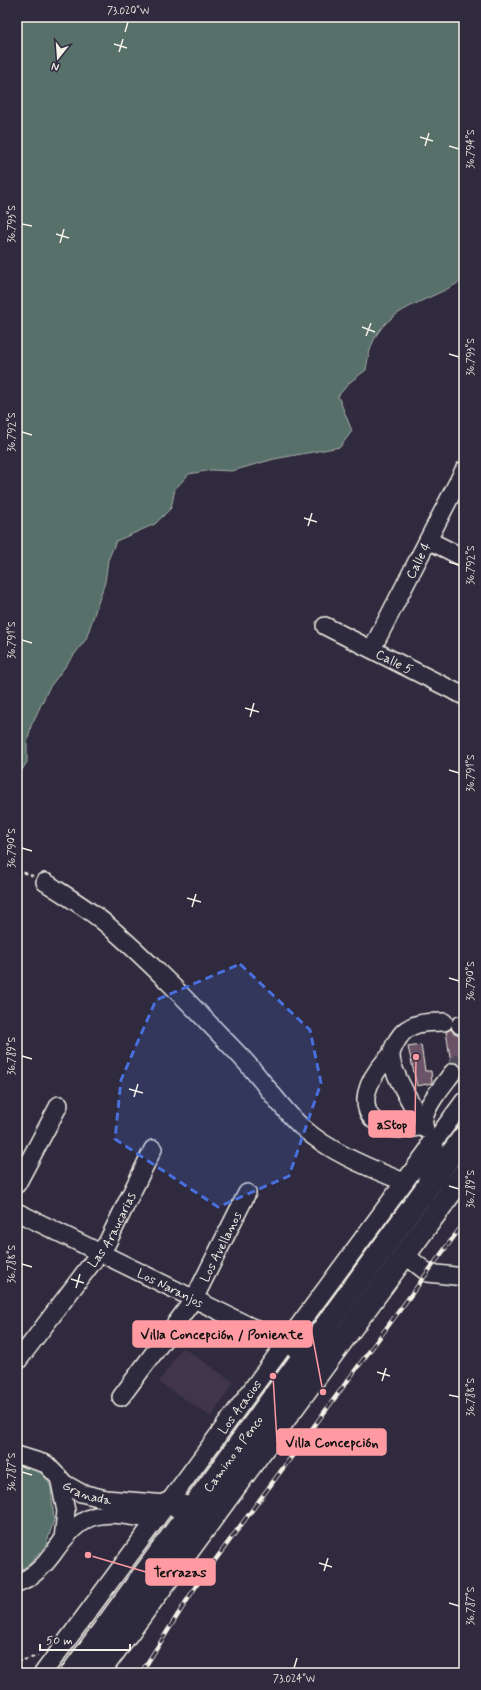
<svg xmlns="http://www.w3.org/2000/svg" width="481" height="1690" viewBox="0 0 481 1690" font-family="Mynerve,sans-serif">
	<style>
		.built { fill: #413649 }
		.green { fill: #596f6a; stroke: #a6b0a9 }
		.building { fill: #6a5366; stroke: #f4f1e8 }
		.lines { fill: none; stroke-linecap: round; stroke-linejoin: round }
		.minor-tunnel { stroke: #4d4857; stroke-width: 17; stroke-dasharray: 17 8; stroke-linecap: butt }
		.minor-casing { stroke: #f4f1e8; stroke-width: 20 }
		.highway-casing { stroke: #f4f1e8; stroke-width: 25 }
		.path { stroke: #f4f1e8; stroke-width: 2; stroke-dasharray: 4 3; stroke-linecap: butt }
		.minor { stroke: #2f2a3d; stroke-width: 17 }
		.highway { stroke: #2f2a3d; stroke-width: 22 }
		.rail-casing { stroke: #f4f1e8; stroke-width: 4.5 }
		.rail { stroke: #2f2a3d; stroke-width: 3; stroke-dasharray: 9; stroke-linecap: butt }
		.marked { fill: #486fdb; fill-opacity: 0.2; stroke: #486fdb; stroke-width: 3; stroke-dasharray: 8 5; stroke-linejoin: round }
		.ticks { fill: none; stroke: #f4f1e8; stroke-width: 1.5 }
		.labels { text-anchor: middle; stroke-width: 3; stroke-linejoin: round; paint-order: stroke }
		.street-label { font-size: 13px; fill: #f4f1e8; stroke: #2f2a3d }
		.leader { fill: none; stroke: #ff9aa2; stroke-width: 1.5 }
		.callout-dot { fill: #ff9aa2; stroke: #2f2a3d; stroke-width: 1.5 }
		.callout { fill: #ff9aa2; stroke: #ff9aa2; stroke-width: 1.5 }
		.callout-label { font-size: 14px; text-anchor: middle; font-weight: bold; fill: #111 }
		.neatline { fill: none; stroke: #f4f1e8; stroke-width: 1.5 }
		.ticks-label { font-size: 10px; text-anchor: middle; fill: #f4f1e8 }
	</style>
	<rect width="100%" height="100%" fill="#2f2a3d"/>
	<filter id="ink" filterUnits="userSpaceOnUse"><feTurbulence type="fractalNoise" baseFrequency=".025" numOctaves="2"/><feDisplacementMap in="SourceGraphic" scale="8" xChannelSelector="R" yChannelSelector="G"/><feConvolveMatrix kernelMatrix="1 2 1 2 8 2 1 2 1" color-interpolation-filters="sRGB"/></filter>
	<g filter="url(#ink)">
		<!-- built -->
		<polygon class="built" points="182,1347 234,1382 211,1417 159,1382"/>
		<!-- green -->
		<g class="green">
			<path d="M17 17H464V279C439 297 398 305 380 330 371 341 368 357 366 370L350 382 338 396 352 431 340 447 274 459 232 471 211 470 189 474 175 489 171 508 155 524 116 541 108 560 105 582 86 639 49 688 31 726 27 744V762L17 778Z"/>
			<polygon points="17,1465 38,1470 46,1476 51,1488 54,1520 46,1545 30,1564 22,1569"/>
		</g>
		<!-- building -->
		<g class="building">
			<polygon points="451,1029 453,1032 461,1036 464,1051 464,1070 459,1064 451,1063 446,1032"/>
			<polygon points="421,1045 425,1071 431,1071 432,1083 417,1086 408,1047"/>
		</g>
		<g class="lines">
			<!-- minor-tunnel -->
			<polyline class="minor-tunnel" points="453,1072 464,1056"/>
			<defs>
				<g id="minor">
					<polyline points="428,540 464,558"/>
					<path id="s1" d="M325 626 464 696"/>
					<path id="s2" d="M372 649 464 470"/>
					<path d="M45 882C65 895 87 908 105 923 154 965 199 1013 243 1059 264 1081 280 1108 303 1128 331 1153 370 1168 404 1182"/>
					<polyline points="460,1025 464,1026"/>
					<path d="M391 1055C348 1096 361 1140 424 1126 416 1110 391 1073 391 1056 391 1050 395 1044 398 1039 408 1022 426 1022 444 1022"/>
					<path d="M425 1129C418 1112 444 1085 453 1072"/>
					<polyline points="17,1184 59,1105"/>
					<path id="s3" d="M17 1212 294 1348"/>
					<polyline points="405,1255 428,1273 464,1277"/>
					<path id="s4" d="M17 1362 107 1243 153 1149"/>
					<path id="s5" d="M121 1397 194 1299 247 1193"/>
					<path id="s6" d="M17 1455 46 1464 65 1484 81 1493 106 1499 167 1504"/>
					<polyline points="59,1477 66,1511 63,1539"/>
					<path d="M17 1583C32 1578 43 1567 52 1555 86 1506 101 1511 156 1520"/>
					<path id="s7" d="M43 1673 464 1101"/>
				</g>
				<g id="highway">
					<polyline points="429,1182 433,1163 432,1145"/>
					<polyline points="167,1504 193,1508"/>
					<path id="s8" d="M72 1673 464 1137"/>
					<polyline points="98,1673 464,1174"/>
				</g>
			</defs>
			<!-- minor casing -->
			<use href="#minor" class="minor-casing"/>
			<!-- highway casing -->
			<use href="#highway" class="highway-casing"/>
			<!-- path -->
			<g class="path">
				<polyline points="17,870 33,876"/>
				<polyline points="17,1662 38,1656"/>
			</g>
			<!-- minor -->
			<use href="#minor" class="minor"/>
			<!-- highway -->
			<use href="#highway" class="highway"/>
			<defs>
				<polyline id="rail" points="141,1673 196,1586 464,1223"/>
			</defs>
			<!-- rail casing -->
			<use href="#rail" class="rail-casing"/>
			<!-- rail -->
			<use href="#rail" class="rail"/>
		</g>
	</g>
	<!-- marked area -->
	<path class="marked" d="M240 964 310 1030 321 1083 289 1176 218 1207 115 1139 121 1080 156 1000Z"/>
	<!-- ticks -->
	<path class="ticks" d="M125 32 128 22M114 44 127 48M119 52 123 39M420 137 433 141M425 146 429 133M449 146 459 149M22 224 32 226M56 234 69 238M60 243 64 229M362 327 375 332M366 336 371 323M449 354 459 357M22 432 32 435M304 518 317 522M308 526 312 513M449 562 459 565M22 640 32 643M245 708 259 712M250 717 254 703M449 770 459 773M22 848 32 851M187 898 201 902M192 907 196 894M449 978 459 981M22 1056 32 1059M129 1089 143 1093M134 1097 138 1084M449 1186 459 1189M22 1264 32 1267M71 1279 84 1283M76 1288 80 1274M377 1372 390 1376M382 1381 386 1368M449 1395 459 1397M22 1472 32 1475M319 1563 332 1567M324 1571 328 1558M449 1603 459 1606M294 1668 297 1658"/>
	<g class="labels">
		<!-- street labels -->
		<g class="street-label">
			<text dy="5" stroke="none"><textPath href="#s2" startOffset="100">Calle 4</textPath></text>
			<text dy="5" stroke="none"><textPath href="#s1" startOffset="78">Calle 5</textPath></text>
			<text dy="5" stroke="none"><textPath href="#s4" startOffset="163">Las Araucarias</textPath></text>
			<text dy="5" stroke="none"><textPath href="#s5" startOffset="181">Los Avellanos</textPath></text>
			<text dy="5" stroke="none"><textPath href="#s3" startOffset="171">Los Naranjos</textPath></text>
			<text dy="5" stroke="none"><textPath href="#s7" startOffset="331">Los Acacios</textPath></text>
			<text dy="5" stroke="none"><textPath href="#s8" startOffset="272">Camino a Penco</textPath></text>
			<text dy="5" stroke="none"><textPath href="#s6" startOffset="82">Granada</textPath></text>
		</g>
	</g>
	<!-- callouts -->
	<path class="leader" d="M416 1057L415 1124M323 1392L312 1334M273 1376L277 1442M88 1555L146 1572"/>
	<g class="callout-dot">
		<circle cx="416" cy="1057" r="4"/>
		<circle cx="323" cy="1392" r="4"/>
		<circle cx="273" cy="1376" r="4"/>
		<circle cx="88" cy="1555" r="4"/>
	</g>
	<g class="callout">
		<rect x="369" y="1111" width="46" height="26" rx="4"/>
		<rect x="133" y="1321" width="179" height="26" rx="4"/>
		<rect x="277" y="1429" width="109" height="26" rx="4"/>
		<rect x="146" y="1559" width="69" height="26" rx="4"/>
	</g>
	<g class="callout-label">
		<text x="392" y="1129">aStop</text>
		<text x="222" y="1339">Villa Concepción / Poniente</text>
		<text x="332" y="1447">Villa Concepción</text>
		<text x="180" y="1577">Terrazas</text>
	</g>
	<!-- margin -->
	<rect width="481" height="1690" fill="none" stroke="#2f2a3d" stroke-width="44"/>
	<!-- north arrow -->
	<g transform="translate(58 58) rotate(197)" stroke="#2f2a3d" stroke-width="3" paint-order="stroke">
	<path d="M0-3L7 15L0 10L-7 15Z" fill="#f4f1e8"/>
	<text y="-6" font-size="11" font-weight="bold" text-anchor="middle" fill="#f4f1e8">N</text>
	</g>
	<!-- scale -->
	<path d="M40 1644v6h90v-6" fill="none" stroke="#f4f1e8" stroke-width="2"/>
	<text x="46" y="1644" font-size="12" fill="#f4f1e8" stroke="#2f2a3d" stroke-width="3" paint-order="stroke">50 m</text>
	<rect x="22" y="22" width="437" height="1646" class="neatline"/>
	<g class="ticks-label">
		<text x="128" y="14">73.020°W</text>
		<text transform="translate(470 149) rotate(-90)" y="4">36.794°S</text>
		<text transform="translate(11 224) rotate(-90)" y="4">36.793°S</text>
		<text transform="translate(470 357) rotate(-90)" y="4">36.793°S</text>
		<text transform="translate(11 432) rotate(-90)" y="4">36.792°S</text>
		<text transform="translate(470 565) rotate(-90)" y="4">36.792°S</text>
		<text transform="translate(11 640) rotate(-90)" y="4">36.791°S</text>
		<text transform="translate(470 773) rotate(-90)" y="4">36.791°S</text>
		<text transform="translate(11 848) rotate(-90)" y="4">36.790°S</text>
		<text transform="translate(470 981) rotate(-90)" y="4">36.790°S</text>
		<text transform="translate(11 1056) rotate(-90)" y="4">36.789°S</text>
		<text transform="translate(470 1189) rotate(-90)" y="4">36.789°S</text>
		<text transform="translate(11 1264) rotate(-90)" y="4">36.788°S</text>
		<text transform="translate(470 1397) rotate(-90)" y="4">36.788°S</text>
		<text transform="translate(11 1472) rotate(-90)" y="4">36.787°S</text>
		<text transform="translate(470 1606) rotate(-90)" y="4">36.787°S</text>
		<text x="294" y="1682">73.024°W</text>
	</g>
</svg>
